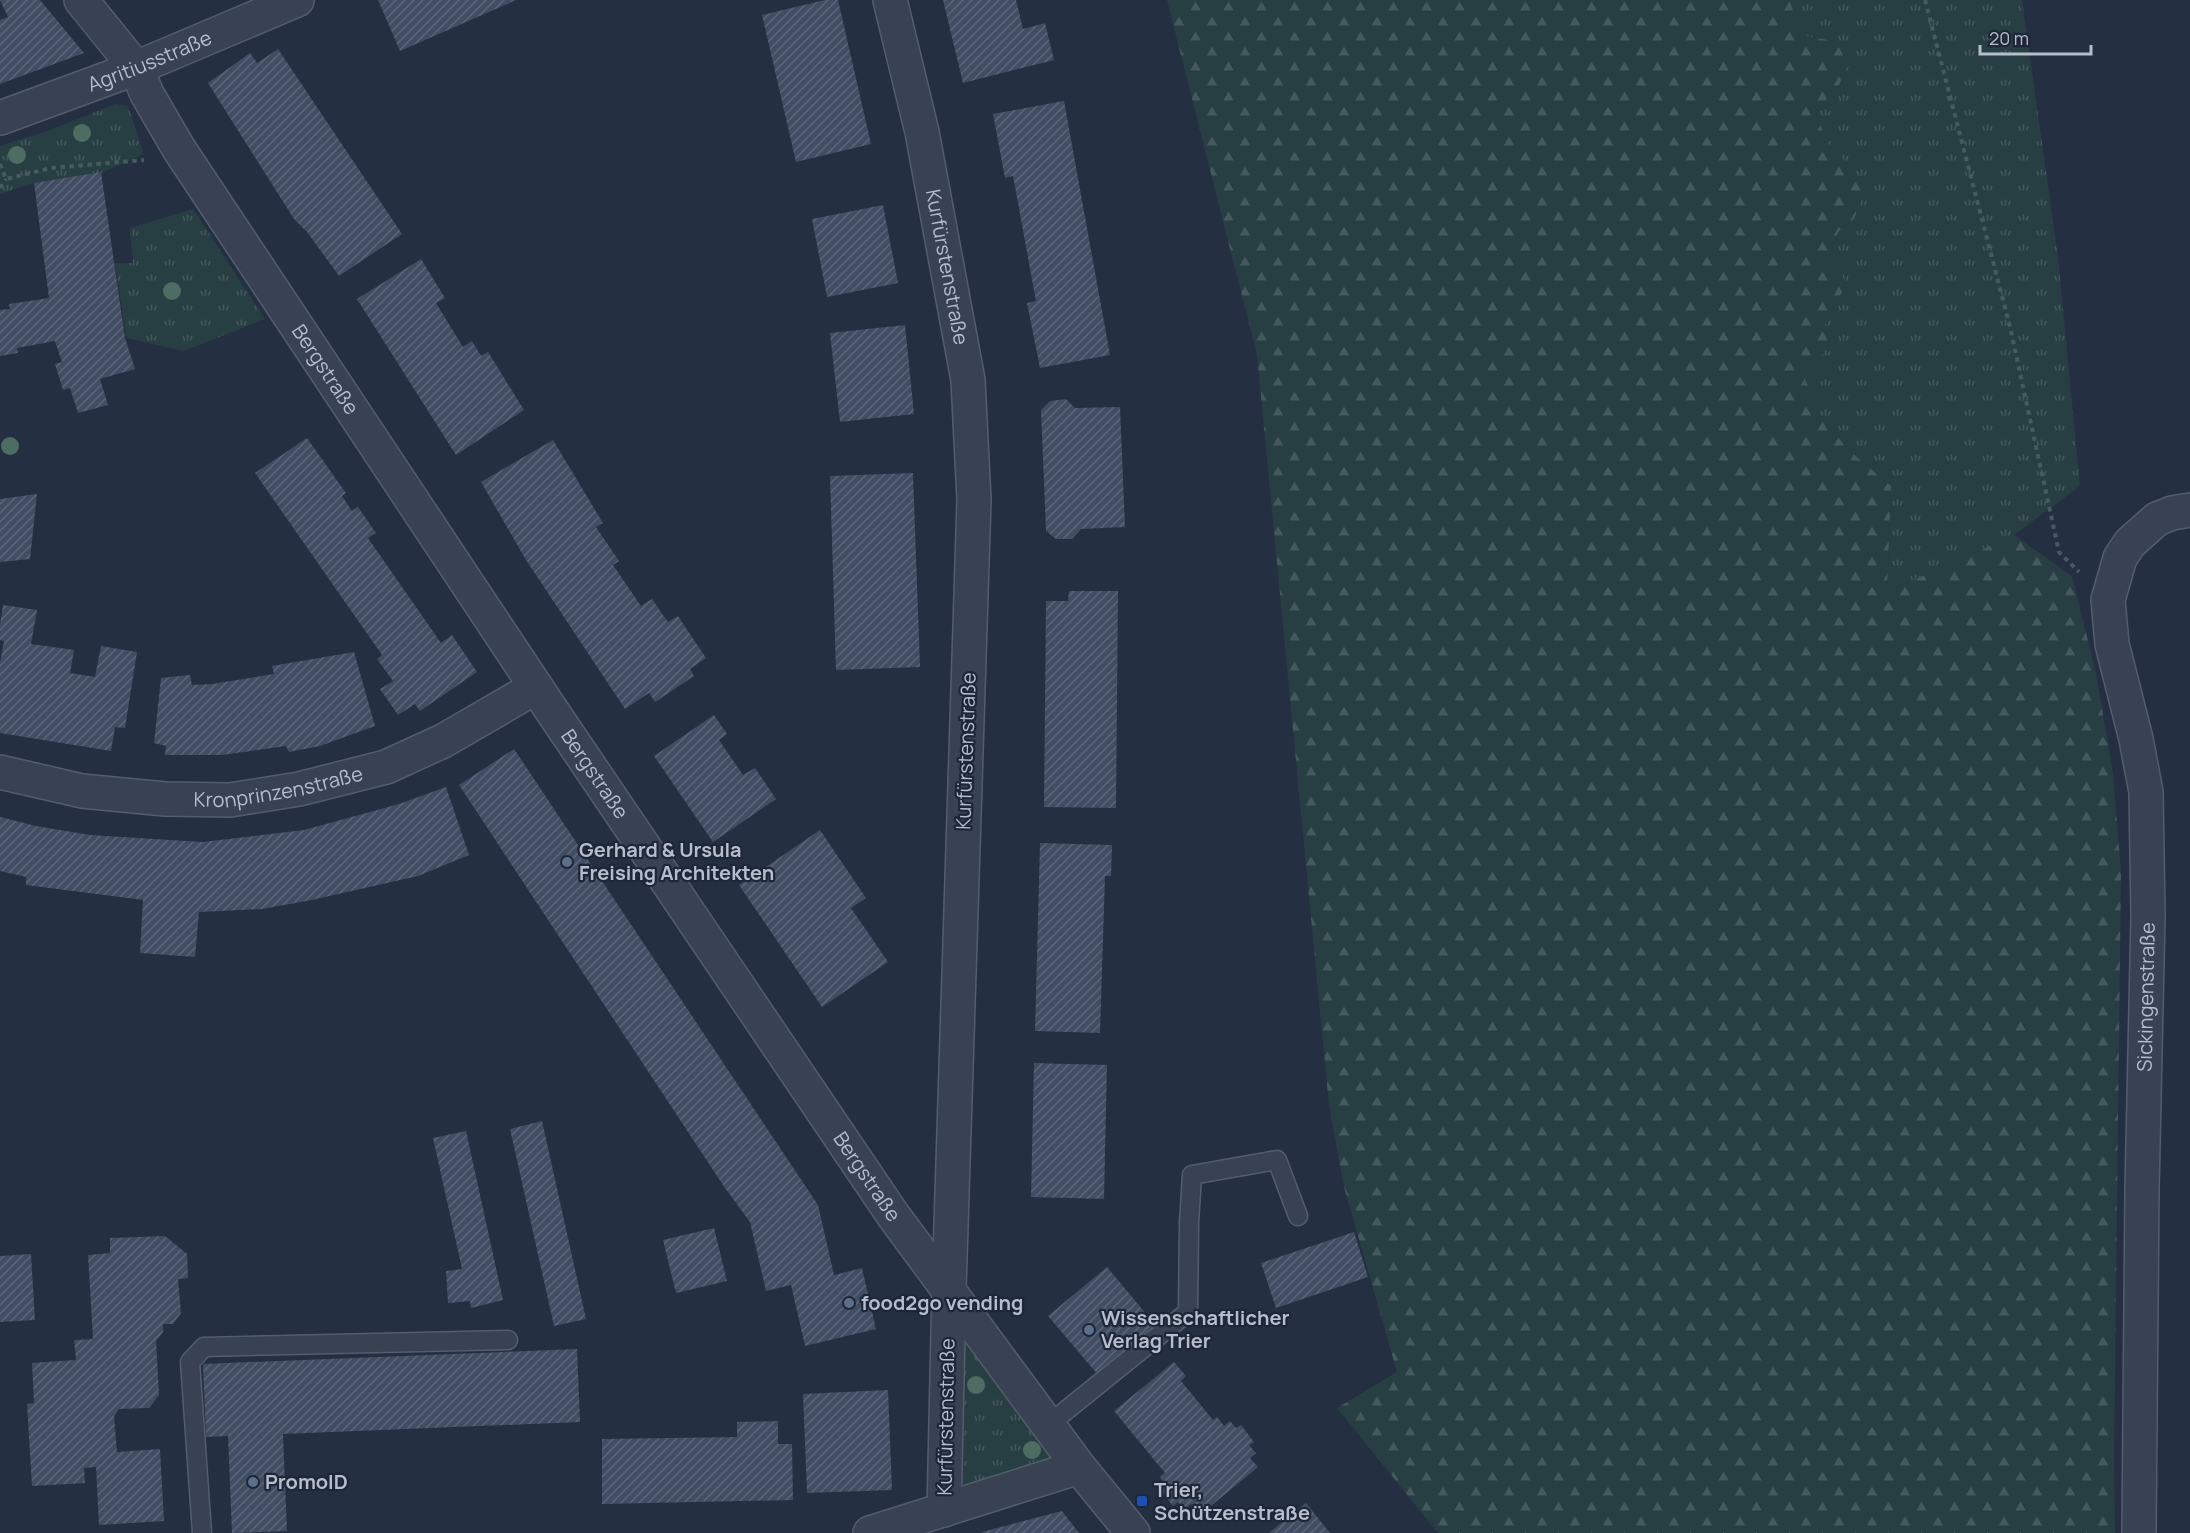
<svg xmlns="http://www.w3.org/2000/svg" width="2190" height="1533" viewBox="0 0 2190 1533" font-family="Manrope,sans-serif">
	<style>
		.grass { fill: url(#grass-tufts) }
		.forest { fill: url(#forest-firs) }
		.building { fill: url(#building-hatch) }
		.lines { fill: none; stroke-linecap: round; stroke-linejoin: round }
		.lane-casing { stroke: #545d6c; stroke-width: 21 }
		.street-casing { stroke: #545d6c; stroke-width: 36 }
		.path { stroke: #455b60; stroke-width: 4; stroke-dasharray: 4.5 4.5; stroke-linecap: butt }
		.lane { stroke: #394252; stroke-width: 18 }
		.street { stroke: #394252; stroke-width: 33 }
		.tree { fill: #4d6c62 }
		.service-dot { fill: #5c6f8a; stroke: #1e2737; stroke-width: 2 }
		.transit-dot { fill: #1a4fb4; stroke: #1e2737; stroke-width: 2 }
		.labels { text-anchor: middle; stroke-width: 4.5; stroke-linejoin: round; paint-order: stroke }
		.street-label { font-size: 20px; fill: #b6bdcc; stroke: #1e2737 }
		.poi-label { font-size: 20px; font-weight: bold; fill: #b6bdcc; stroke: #1e2737; text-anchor: start }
	</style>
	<defs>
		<pattern id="grass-tufts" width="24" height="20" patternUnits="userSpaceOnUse" patternTransform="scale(1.5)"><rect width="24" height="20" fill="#273e43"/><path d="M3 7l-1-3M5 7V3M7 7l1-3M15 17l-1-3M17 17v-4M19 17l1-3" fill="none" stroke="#44585d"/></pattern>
		<pattern id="forest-firs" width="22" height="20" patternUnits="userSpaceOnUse" patternTransform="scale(1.5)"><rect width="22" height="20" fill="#273e43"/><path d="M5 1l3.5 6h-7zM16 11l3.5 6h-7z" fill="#44585d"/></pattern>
		<pattern id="building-hatch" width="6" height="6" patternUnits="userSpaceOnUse" patternTransform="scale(1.5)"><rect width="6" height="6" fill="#414d62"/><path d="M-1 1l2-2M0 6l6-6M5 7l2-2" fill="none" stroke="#5a6577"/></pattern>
	</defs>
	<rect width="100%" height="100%" fill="#252f42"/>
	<!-- grass -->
	<g class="grass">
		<polygon points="1790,0 2022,0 2058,257 2080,486 2014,535 1887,592 1891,486 1851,452 1821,418 1805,379 1830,343 1825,325 1847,283 1829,260 1838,232 1854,219 1854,171 1828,144 1815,111 1837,89 1836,41 1808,37 1792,8"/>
		<polygon points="115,104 128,106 144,154 101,173 34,183 0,194 0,146 50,130"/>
		<polygon points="193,209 265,319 184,351 126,338 115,263 133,263 130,228"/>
		<polygon points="955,1319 1058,1461 966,1488 955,1471"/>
	</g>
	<!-- forest -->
	<polygon class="forest" points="1167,0 1790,0 1792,8 1808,37 1836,41 1848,66 1837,89 1815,111 1828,144 1854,171 1864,194 1854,219 1838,232 1829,260 1847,283 1825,325 1830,343 1805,379 1821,418 1851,452 1891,486 1887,592 2014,535 2072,576 2096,673 2113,773 2121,871 2114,1458 2115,1533 1438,1533 1337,1408 1397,1372 1344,1187 1329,1105 1257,355"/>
	<!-- building -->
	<g class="building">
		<polygon points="0,0 40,0 84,53 0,84 0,20 8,17"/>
		<polygon points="378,0 516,0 400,51"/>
		<polygon points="825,0 838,0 871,144 796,162 762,15"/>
		<polygon points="943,0 1016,0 1023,29 1045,23 1054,60 963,83"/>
		<polygon points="278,49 402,234 339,276 307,232 294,219 208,83 250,53 257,63"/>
		<polygon points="1064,101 1110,355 1040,368 1027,303 1036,301 1013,176 1005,178 993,114"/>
		<polygon points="101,172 125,338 135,369 100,379 108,405 78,413 70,388 63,390 55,364 62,362 55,341 17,348 18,353 0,356 0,310 10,309 9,304 49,298 34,183"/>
		<polygon points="883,205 898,283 827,297 812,219"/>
		<polygon points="421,259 445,298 436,303 463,347 472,341 481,356 488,352 524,410 456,455 357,299"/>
		<polygon points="905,325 914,414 840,422 830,333"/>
		<polygon points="1066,399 1075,408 1120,407 1125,527 1081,529 1072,539 1056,539 1046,531 1041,410 1050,401"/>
		<polygon points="307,438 346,493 342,496 352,511 358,507 376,533 368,538 441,643 452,635 477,672 420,711 415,704 398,715 380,689 393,681 377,659 382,655 255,473"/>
		<polygon points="553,440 603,523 596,527 619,561 613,565 641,606 652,599 668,622 678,616 706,658 690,669 694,676 655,702 649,693 625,709 526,560 481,482"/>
		<polygon points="913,473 920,667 836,670 830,476"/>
		<polygon points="37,494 30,559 0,562 0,499"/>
		<polygon points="1069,591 1118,591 1116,808 1044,807 1046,601 1068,601"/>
		<polygon points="3,605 37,610 31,644 74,650 70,673 95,677 101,646 137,652 125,728 115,727 111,751 0,733 0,663 4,641 0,640 0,625"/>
		<polygon points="354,652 375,726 320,746 289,752 286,746 222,755 165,755 166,746 154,743 161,678 190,675 192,685 212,684 274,674 272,666"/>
		<polygon points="714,715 727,734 719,740 743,775 755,768 776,799 713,842 654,756"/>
		<polygon points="514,749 818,1205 834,1275 862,1268 876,1329 805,1346 791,1285 766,1291 750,1222 725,1188 459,785"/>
		<polygon points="446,787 469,855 418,876 312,900 262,909 199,912 195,957 140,953 143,900 26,885 26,877 0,871 0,817 36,826 90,835 203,842 304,830 399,804"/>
		<polygon points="820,830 866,898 851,908 888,962 822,1007 739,885"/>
		<polygon points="1040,843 1112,845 1111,876 1105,876 1100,1033 1035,1031"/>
		<polygon points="1034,1063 1107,1065 1104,1199 1031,1197"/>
		<polygon points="542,1121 586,1319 554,1326 510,1129"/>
		<polygon points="466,1131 503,1300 471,1308 470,1301 448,1303 446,1271 462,1269 433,1138"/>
		<polygon points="714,1228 727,1281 676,1293 663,1240"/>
		<polygon points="1354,1232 1368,1277 1276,1308 1261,1263"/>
		<polygon points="165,1236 187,1254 188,1278 178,1279 181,1313 173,1324 163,1324 163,1332 156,1341 159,1395 149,1408 119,1409 114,1416 117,1452 160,1449 164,1521 99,1525 96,1467 84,1468 85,1483 32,1486 27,1404 34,1403 32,1363 76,1360 74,1340 93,1339 88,1255 110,1253 110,1238"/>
		<polygon points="31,1254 35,1320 0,1322 0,1256"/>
		<polygon points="1107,1267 1157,1327 1099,1376 1048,1316"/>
		<polygon points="577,1349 580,1422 283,1434 287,1531 232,1533 228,1436 206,1437 203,1364"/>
		<polygon points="1174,1362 1186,1376 1181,1381 1213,1420 1217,1417 1224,1426 1230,1421 1236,1428 1241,1425 1254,1442 1249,1445 1256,1453 1250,1458 1258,1467 1200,1515 1191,1504 1184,1510 1178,1502 1173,1506 1159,1489 1165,1485 1160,1477 1165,1473 1114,1411"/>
		<polygon points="888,1390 892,1490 807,1493 803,1394"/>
		<polygon points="778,1421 778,1444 792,1444 793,1500 602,1504 602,1439 737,1437 737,1422"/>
		<polygon points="1306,1503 1330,1533 1269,1533"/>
		<polygon points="1062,1511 1079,1533 982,1533 982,1532"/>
	</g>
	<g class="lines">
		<defs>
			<g id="lane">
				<polyline points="1048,1425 1188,1312 1189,1223 1192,1175 1277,1160 1298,1216"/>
				<polyline points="202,1533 190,1362 204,1347 508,1340"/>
			</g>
			<g id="street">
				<path id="s1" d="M81 0 136 68 147 94 179 149 548 705 893 1215 1079 1467 1133 1533"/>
				<path id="s2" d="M890 0 922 132 968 380 974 500 949 1289 944 1510"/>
				<path id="s3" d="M0 118 136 68 297 0"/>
				<path id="s4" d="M0 772 82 791 165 799 230 800 299 789 386 767 443 741 536 687"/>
				<polyline points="870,1533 1079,1467"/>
				<path id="s5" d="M2139 1533 2142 1190 2148 915 2146 792 2136 739 2112 644 2108 600 2120 558 2130 543 2157 519 2172 513 2190 510"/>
			</g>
		</defs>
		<!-- lane casing -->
		<use href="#lane" class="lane-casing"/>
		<!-- street casing -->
		<use href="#street" class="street-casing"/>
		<!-- path -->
		<g class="path">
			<polyline points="1925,0 2010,327 2059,552 2079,572"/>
			<polyline points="0,164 6,179 51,168 144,160"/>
			<polyline points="0,188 6,179"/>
		</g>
		<!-- lane -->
		<use href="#lane" class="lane"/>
		<!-- street -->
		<use href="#street" class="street"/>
	</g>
	<!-- trees -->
	<g class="tree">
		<circle cx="82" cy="133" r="9"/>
		<circle cx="17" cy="155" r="9"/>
		<circle cx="172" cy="291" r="9"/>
		<circle cx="10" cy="446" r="9"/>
		<circle cx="976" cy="1385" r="9"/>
		<circle cx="1032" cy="1450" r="9"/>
	</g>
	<!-- markers -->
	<g class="service-dot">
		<circle cx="567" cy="862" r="6"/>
		<circle cx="849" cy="1303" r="6"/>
		<circle cx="1089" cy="1330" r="6"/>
		<circle cx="253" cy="1482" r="6"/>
	</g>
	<rect class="transit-dot" x="1136" y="1495" width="12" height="12" rx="3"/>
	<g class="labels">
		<!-- street labels -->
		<g class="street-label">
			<text dy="7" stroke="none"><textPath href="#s3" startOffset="160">Agritiusstraße</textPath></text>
			<text dy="7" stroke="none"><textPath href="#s2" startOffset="273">Kurfürstenstraße</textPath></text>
			<text dy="7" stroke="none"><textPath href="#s1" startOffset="444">Bergstraße</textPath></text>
			<text transform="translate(966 751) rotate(-88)" y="7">Kurfürstenstraße</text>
			<text dy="7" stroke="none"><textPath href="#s1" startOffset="930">Bergstraße</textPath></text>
			<text dy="7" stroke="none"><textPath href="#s4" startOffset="282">Kronprinzenstraße</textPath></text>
			<text dy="7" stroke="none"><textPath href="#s5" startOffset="536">Sickingenstraße</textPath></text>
			<text dy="7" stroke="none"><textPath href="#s1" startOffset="1416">Bergstraße</textPath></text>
			<text transform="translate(946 1417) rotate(-89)" y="7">Kurfürstenstraße</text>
		</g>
		<!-- poi labels -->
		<g class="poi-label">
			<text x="579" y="857">Gerhard &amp; Ursula<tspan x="579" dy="23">Freising Architekten</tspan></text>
			<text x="861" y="1310">food2go vending</text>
			<text x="1101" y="1325">Wissenschaftlicher<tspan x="1101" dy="23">Verlag Trier</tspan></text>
			<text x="265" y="1489">PromoID</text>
			<text x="1154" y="1497">Trier,<tspan x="1154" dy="23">Schützenstraße</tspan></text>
		</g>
	</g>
	<!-- scale -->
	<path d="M1980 45v9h111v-9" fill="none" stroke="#b6bdcc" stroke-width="3"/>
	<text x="1989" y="45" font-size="18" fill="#b6bdcc" stroke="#1e2737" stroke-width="4.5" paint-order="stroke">20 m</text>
</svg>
